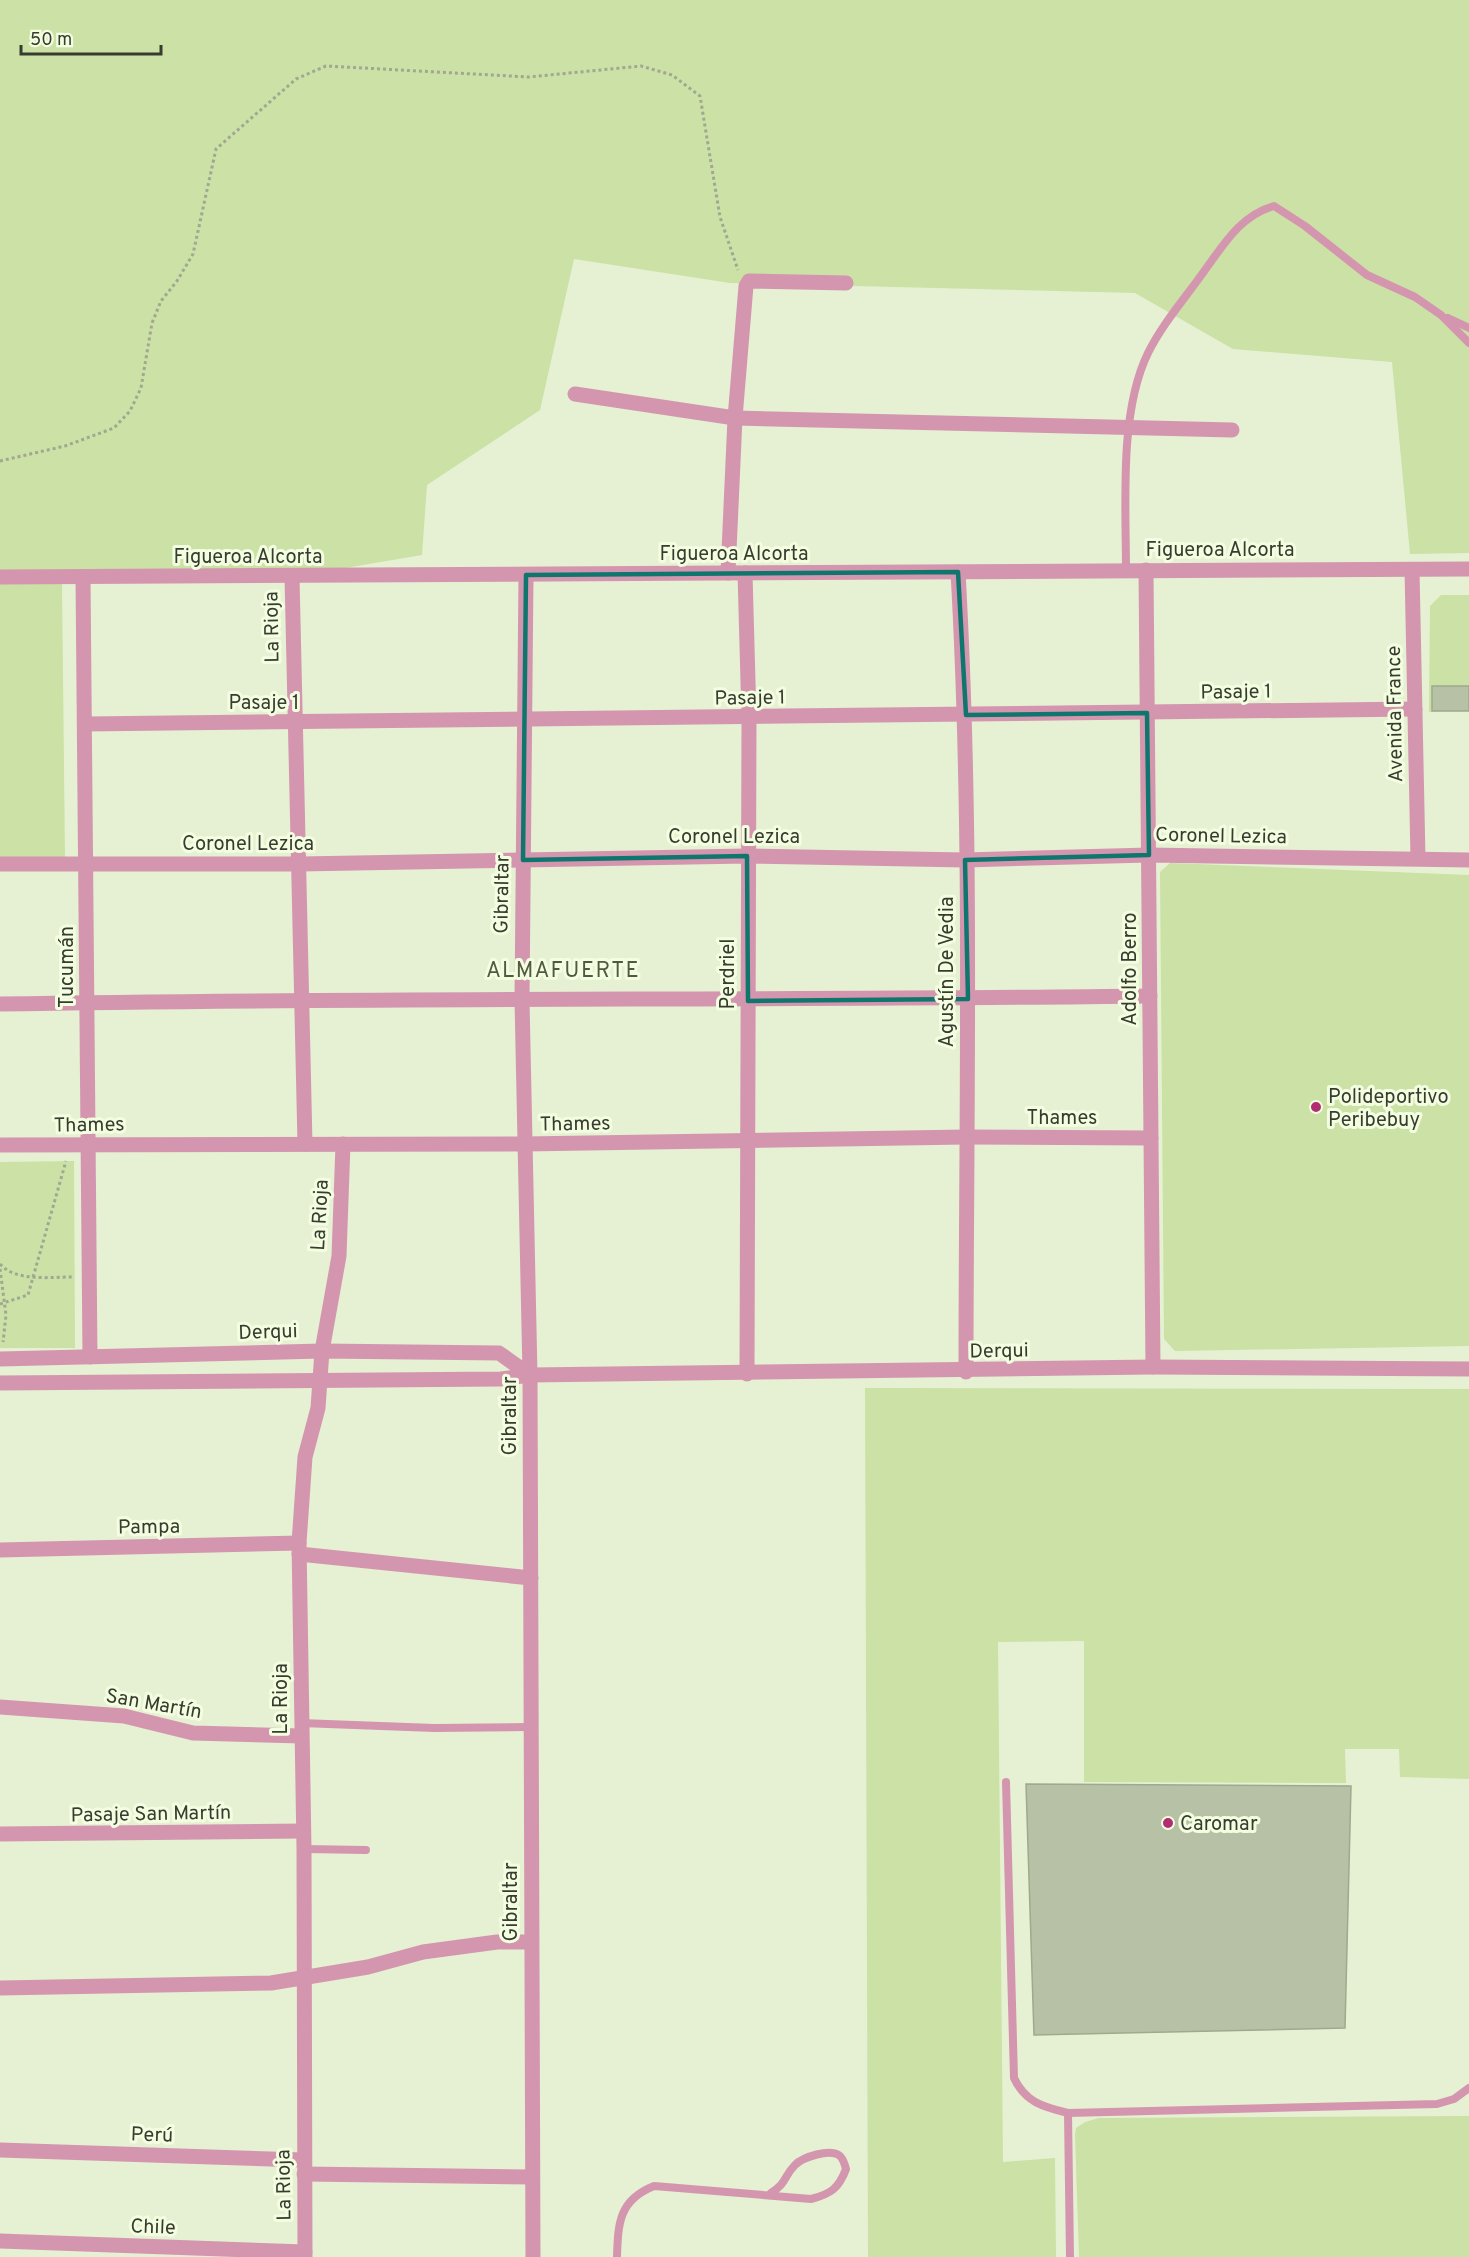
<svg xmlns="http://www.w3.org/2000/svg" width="1469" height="2257" viewBox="0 0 1469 2257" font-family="Overpass,sans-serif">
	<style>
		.green { fill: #cbe1a5 }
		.building { fill: #b7c1a5; stroke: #9ea98d; stroke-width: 1.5 }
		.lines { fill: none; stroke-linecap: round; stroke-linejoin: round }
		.path { stroke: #a0a891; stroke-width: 3; stroke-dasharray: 3 3; stroke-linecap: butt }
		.lane { stroke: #d496af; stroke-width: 8 }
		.street { stroke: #d496af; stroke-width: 15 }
		.marked { fill: none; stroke: #0f766e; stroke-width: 4.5; stroke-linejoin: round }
		.poi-dot { fill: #b12c71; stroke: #f3fee1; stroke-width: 2 }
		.labels { text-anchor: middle; stroke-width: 6; stroke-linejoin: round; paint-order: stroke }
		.street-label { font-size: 20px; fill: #383c30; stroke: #f3fee1 }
		.poi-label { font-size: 20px; fill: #383c30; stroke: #f3fee1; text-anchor: start }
		.quarter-label { font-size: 22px; letter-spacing: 1.5px; fill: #515a41; stroke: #f3fee1 }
	</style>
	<rect width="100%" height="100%" fill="#e6f1d3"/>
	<!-- green -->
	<g class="green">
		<polygon points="0,0 1469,0 1469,553 1410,554 1392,362 1233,349 1135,293 730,283 574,259 540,410 427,485 422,555 292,577 0,577"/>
		<polygon points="0,583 62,583 65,858 0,859"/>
		<polygon points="1441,595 1469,595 1469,710 1429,712 1430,606"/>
		<polygon points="1170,863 1469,875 1469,1346 1175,1351 1164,1339 1160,872"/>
		<polygon points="74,1161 75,1348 0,1348 0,1162"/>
		<polygon points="865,1388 1469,1389 1469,1779 1400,1777 1399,1749 1345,1749 1346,1783 1084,1782 1084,1641 998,1642 1003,2162 1055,2158 1056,2257 868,2257"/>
		<polygon points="1469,2116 1469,2257 1079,2257 1075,2134 1076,2128 1085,2122 1099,2118"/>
	</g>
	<!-- building -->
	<g class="building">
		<rect x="1432" y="686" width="37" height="25"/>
		<polygon points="1026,1784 1351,1786 1345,2028 1034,2035"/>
	</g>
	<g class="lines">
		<!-- path -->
		<g class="path">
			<polyline points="0,461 65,446 114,428 130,411 141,388 152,323 161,301 177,281 193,254 216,149 296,79 326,66 529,77 641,66 672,75 700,96 720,217 738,270"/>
			<path d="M0 1264C16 1282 50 1277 72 1277"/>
			<polyline points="0,1269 6,1315 3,1342"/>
			<polyline points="0,1304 28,1295 66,1161"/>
		</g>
		<!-- lane -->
		<g class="lane">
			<polyline points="1448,318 1469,328"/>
			<path d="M1126 570C1126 505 1119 412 1148 353 1163 323 1186 297 1205 270 1224 244 1241 215 1274 206L1305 226 1367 275 1415 297 1441 315 1469 343"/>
			<polyline points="301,1723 434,1728 530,1727"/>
			<path d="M1006 1782 1014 2078C1025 2102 1043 2107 1068 2113L1437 2104 1454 2099 1469 2088"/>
			<polyline points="304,1849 366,1850"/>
			<polyline points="1068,2113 1070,2257"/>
			<path d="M617 2257C618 2223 619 2200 654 2186L811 2199C831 2194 839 2188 846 2169 845 2165 843 2159 840 2156 830 2148 803 2157 795 2165 784 2176 787 2183 771 2193"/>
		</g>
		<!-- street -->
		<g class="street">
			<polyline points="575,394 735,418 746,286 749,281 846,283"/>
			<polyline points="1146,570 1153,1367"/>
			<polyline points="1412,570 1418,858"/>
			<path d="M958 572C973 838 966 1105 966 1372"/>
			<polyline points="728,573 735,418 1232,430"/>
			<polyline points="745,573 749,718 747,1374"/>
			<polyline points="526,575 522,1000 530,1375 533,2257"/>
			<polyline points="0,577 1469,569"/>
			<polyline points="83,577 90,1357"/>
			<polyline points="292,577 305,1144"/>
			<polyline points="85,724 1415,709"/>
			<polyline points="0,864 300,864 747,856 965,860 1149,855 1469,860"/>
			<path d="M0 1004C383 997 767 1001 1150 996"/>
			<polyline points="0,1145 524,1144 966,1137 1151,1138"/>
			<polyline points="0,1359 322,1351 499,1353 530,1375"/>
			<polyline points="0,1383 501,1379 530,1375 1153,1367 1469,1369"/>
			<polyline points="0,1550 299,1543"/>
			<polyline points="299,1554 531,1578"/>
			<polyline points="0,1707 124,1716 193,1733 301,1736"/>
			<polyline points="0,1834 303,1831"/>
			<polyline points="0,1988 271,1983 368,1967 423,1952 497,1942 531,1942"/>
			<polyline points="0,2150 303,2160"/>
			<polyline points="304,2174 532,2177"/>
			<polyline points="0,2241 305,2252"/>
			<polyline points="305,2257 304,1849 299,1543 305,1457 318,1408 322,1351 339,1256 343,1144"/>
		</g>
	</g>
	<!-- marked area -->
	<path class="marked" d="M958 572 966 715 1147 713 1149 855 965 860 968 999 748 1001 747 856 523 860 526 575Z"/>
	<!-- markers -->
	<g class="poi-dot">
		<circle cx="1316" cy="1107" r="6"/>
		<circle cx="1168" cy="1823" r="6"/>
	</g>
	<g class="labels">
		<!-- street labels -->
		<g class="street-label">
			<text x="1220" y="556">Figueroa Alcorta</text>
			<text x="734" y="560">Figueroa Alcorta</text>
			<text x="248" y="563">Figueroa Alcorta</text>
			<text transform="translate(271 627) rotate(-91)" y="7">La Rioja</text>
			<text transform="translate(1236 691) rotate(-1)" y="7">Pasaje 1</text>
			<text transform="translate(750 697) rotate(-1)" y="7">Pasaje 1</text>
			<text x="264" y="709">Pasaje 1</text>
			<text transform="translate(1394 714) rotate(-91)" y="7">Avenida France</text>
			<text transform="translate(1221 835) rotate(1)" y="7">Coronel Lezica</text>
			<text x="734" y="843">Coronel Lezica</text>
			<text x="248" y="850">Coronel Lezica</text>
			<text transform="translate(501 894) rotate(-89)" y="7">Gibraltar</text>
			<text transform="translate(66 967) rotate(-90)" y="7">Tucumán</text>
			<text transform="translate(1129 969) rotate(-90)" y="7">Adolfo Berro</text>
			<text transform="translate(946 972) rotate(-90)" y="7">Agustín De Vedia</text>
			<text transform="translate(727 974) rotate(-90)" y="7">Perdriel</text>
			<text x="1062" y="1124">Thames</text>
			<text transform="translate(575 1123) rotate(-1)" y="7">Thames</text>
			<text transform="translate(89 1124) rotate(-1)" y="7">Thames</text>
			<text transform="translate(319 1215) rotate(-87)" y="7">La Rioja</text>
			<text transform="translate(268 1331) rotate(-2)" y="7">Derqui</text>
			<text transform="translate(999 1350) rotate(-1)" y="7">Derqui</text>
			<text transform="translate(509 1416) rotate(-90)" y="7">Gibraltar</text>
			<text transform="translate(149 1526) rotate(-1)" y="7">Pampa</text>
			<text transform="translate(280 1699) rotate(-90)" y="7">La Rioja</text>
			<text transform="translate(154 1703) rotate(10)" y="7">San Martín</text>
			<text transform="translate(151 1813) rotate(-1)" y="7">Pasaje San Martín</text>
			<text transform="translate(510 1902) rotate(-90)" y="7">Gibraltar</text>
			<text transform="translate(152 2134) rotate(2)" y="7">Perú</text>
			<text transform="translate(283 2185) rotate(-91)" y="7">La Rioja</text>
			<text transform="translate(153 2226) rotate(2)" y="7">Chile</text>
		</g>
		<!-- poi labels -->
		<g class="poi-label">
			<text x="1328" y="1103">Polideportivo<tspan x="1328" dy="23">Peribebuy</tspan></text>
			<text x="1180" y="1830">Caromar</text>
		</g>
		<!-- quarter labels -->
		<g class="quarter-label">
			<text x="563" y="977">ALMAFUERTE</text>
		</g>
	</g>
	<!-- scale -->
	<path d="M21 45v9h140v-9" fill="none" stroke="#383c30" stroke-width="3"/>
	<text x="30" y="45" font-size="18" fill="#383c30" stroke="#f3fee1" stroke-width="4.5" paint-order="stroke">50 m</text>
</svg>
